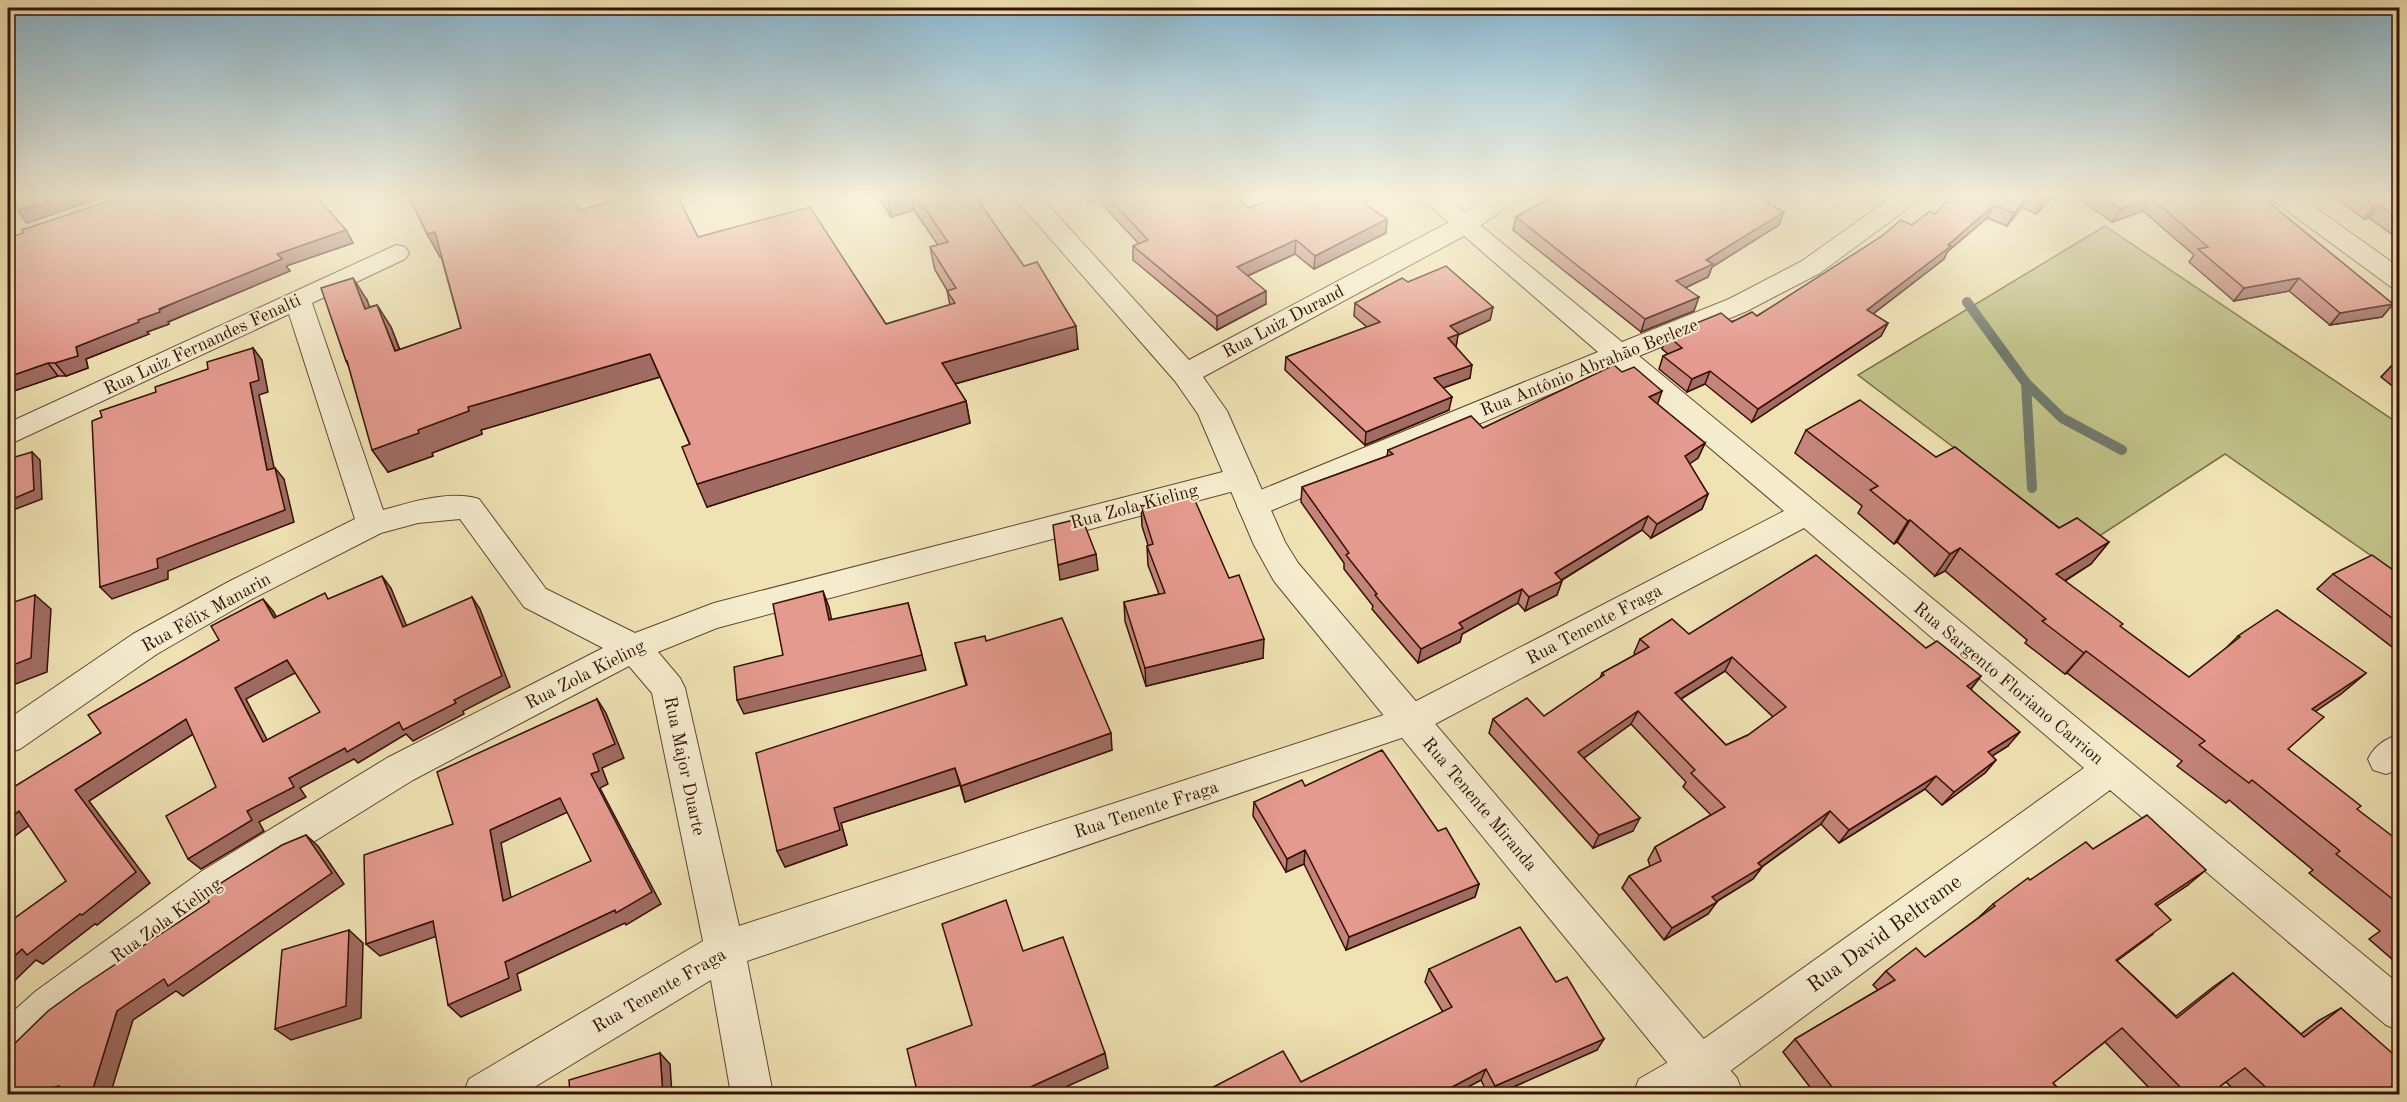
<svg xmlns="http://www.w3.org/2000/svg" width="2407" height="1102" viewBox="0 0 2407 1102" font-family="'Old Standard TT',serif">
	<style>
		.green { fill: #c0c188; stroke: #7a6a46; stroke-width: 1.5 }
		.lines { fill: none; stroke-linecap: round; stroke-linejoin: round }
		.stream { stroke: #71796b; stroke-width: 10 }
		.minor-casing { stroke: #634630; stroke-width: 2 }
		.tertiary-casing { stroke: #634630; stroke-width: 2 }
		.minor { fill: #f5ecce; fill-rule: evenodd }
		.tertiary { fill: #f5ecce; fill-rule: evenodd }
		.wall { fill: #c4847a; stroke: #341204; stroke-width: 1.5; fill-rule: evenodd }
		.shaded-wall { fill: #a06c63; stroke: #341204; stroke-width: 1.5 }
		.building { fill: #e49a8e; stroke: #341204; stroke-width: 1.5; fill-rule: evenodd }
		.labels { text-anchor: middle; stroke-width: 4.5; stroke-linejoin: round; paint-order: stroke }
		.street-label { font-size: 18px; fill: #341204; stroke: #f5ecce }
		.near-street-label { font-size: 21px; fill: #341204; stroke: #f5ecce }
	</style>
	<rect width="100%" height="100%" fill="#efe2b3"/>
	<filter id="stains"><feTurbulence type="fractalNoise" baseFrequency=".00333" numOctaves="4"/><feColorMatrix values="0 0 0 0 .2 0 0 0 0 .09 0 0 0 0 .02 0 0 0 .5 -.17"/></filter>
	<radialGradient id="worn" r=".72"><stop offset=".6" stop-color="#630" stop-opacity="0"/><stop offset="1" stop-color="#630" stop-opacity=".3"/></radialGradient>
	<!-- green -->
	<polygon class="green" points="2105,226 2399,424 2399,575 2225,454 2084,546 1858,375"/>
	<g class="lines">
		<!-- stream -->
		<g class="stream">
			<polyline points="1967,302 2026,383 2032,488"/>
			<polyline points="2026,383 2062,418 2122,450"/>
		</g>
		<defs>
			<g id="minor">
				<path d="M1418 196H1445L1622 342 1729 299 1802 261 1893 196H1921L1918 201 1820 273 1747 311 1639 356 2400 985V1031L2386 1025 2110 790 1714 1083 1694 1094H1633L1639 1079 1684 1053 2084 768 1804 528 1422 731 747 961 773 1094H731L711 980 523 1094H463L469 1079 703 941 652 693 629 666 413 780 228 895 64 1019 23 1058 8 1063V1016L36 991 202 871 387 758 603 648 524 607 460 519 418 523 381 533 252 599 157 654 20 749 8 753V719L133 634 230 581 355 519 289 314 8 445V423L396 245 405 247 409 253 405 259 312 303 383 510C412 502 450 490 479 499L546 589 635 633 714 603 1242 467 1253 470 1257 478 1253 486 717 628 658 652 680 678 685 688 739 926 1399 710 1784 511 1615 367 1263 514 1252 517 1241 514 1237 506 1241 498 1598 352Z"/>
				<polygon points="2271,196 2299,196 2400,268 2400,289 2391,287 2274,201"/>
				<path d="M2400 734V769L2386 774 2373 770 2368 759C2375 745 2385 739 2400 734Z"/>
			</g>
			<polygon id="tertiary" points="1013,196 1040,196 1189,360 1455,219 1489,196 1519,196 1515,201 1473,231 1203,377 1227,411 1285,542 1298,563 1737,1078 1743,1094 1693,1094 1274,581 1254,545 1198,414 1175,381"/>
		</defs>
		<!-- minor casing -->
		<use href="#minor" class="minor-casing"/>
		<!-- tertiary casing -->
		<use href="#tertiary" class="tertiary-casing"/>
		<!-- minor -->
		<use href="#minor" class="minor"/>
		<!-- tertiary -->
		<use href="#tertiary" class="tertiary"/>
	</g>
	<!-- wall -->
	<g class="wall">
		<polygon points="878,196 979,196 982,206 1078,349 955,384 966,401 970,423 707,507 690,445 660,377 481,430 482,434 432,453 433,456 388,472 349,367 346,361 367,300 369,307 377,305 391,327 400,350 461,328 441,256 440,257 580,210 679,199 698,237 886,324 950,305 947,290 935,270 930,247 938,245 914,210 891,217"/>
		<polygon points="1083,196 1236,196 1248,208 1283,196 1371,196 1370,201 1364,203 1387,219 1386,233 1314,269 1295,254 1248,276 1266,304 1217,330 1133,260 1133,246 1139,244 1097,199 1088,202"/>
		<polygon points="1554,196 1777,196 1767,202 1779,225 1712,267 1708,277 1685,288 1694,311 1641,332 1513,230 1516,217"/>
		<polygon points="1951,196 2054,196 2036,214 2022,207 2007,226 1987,218 1947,252 1944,259 1873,314 1888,323 1881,336 1752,422 1705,384 1687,392 1659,369 1663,356 1668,354 1662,349 1667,335 1757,316 1912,225 1935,214"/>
		<polygon points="2074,196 2275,196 2272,201 2268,202 2393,304 2382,317 2330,325 2289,291 2234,301 2189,262 2194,255 2143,211 2112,222"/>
		<polygon points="2334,196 2400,196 2400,240 2369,218 2364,219"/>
		<polygon points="346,230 353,243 286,266 290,271 168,322 169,324 147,332 149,334 86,359 88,368 66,376 58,376 8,393 8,238"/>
		<polygon points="1408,282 1493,307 1490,320 1458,335 1456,347 1470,378 1443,388 1449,410 1365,445 1285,370 1286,357 1367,327 1354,316 1355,303"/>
		<polygon points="2400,360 2400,392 2381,377 2396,361"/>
		<polygon points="1657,404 1705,443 1698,458 1689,464 1708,494 1702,509 1651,538 1642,530 1562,580 1557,595 1525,611 1518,603 1462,634 1460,642 1418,663 1372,609 1373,606 1344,569 1344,563 1301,502 1302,487 1387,456 1388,450 1483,428"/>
		<polygon points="1806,430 1936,457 2059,528 2109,542 2091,564 2065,581 2121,627 2189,677 2226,648 2238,636 2366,673 2341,694 2316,711 2288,749 2357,809 2400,862 2400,966 2369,939 2380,931 2309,873 2313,870 2229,800 2226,803 2177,766 2182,761 2067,673 2065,674 2025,643 2027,640 1945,571 1935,576 1897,542 1894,544 1858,513 1862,506 1795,453"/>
		<polygon points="1141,506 1263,658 1146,686 1125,621 1124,602 1159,594 1148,565 1147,546 1148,545 1142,526"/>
		<polygon points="2333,574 2400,575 2400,648 2396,650 2317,589"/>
		<path d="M1689 634 1926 648 1981 676 1971 689 2008 746 1992 756 1996 760 1985 773 1942 805 1925 789 1839 843 1821 824 1762 867 1753 879 1716 902 1708 914 1664 940 1622 888 1629 876 1650 866 1648 860 1655 847 1711 815 1683 787 1686 782 1631 724 1584 758 1633 831 1593 848 1489 733 1493 719 1544 716 1600 678 1602 673 1635 655 1634 653 1640 639ZM1725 671 1773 717 1748 735 1726 745 1681 699Z"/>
		<polygon points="986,641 1112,750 965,802 960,785 841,823 847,845 785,867 966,685 955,643"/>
		<polygon points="1305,786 1438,831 1479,884 1475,897 1346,950 1304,864 1286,872 1253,816 1254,802"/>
		<polygon points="2093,849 2188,885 2156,906 2153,934 2117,961 2176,1016 2213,987 2233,973 2301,1034 2318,1021 2341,1008 2381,1095 2239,1095 2226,1082 2208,1095 2156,1095 2105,1042 2053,1083 2064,1095 1816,1095 1783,1052 1795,1039 1878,990 1873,985 1886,971 1925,957 1978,918 1993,904 2030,880"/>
		<polygon points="1429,969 1597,1050 1495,1095 1488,1095 1481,1080 1453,1095 1198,1095 1301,1082 1443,1012 1425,982"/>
	</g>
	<!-- shaded-wall -->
	<g class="shaded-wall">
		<polygon points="61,196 106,196 27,223 18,211"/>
		<polygon points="662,196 691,196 665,203"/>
		<polygon points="887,196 912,196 914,210 891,217"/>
		<polygon points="1088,196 1097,196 1097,199 1088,202"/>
		<polygon points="1350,196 1371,196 1370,201 1349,208"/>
		<polygon points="1761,196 1777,196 1753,211 1758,197"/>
		<polygon points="2028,196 2022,207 2007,226 2014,213"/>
		<polygon points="2048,196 2054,196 2036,214 2043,200"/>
		<polygon points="2254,196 2275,196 2272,201 2248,205"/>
		<polygon points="981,198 984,220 977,199"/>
		<polygon points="2151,198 2143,211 2112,222 2120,209"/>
		<polygon points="1994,205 1987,218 1947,252 1944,259 1860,324 1867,310 1948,245"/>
		<polygon points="2379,205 2369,218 2364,219 2374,206"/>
		<polygon points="1784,212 1779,225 1712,267 1708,277 1672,294 1676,281 1706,260"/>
		<polygon points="1387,219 1386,233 1314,269 1315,256"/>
		<polygon points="346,230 353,243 286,266 290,271 168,322 169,324 147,332 149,334 86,359 88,368 66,376 55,363 76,347 138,320 277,254"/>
		<polygon points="435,232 447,255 440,257 427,234"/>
		<polygon points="1296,240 1295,254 1236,281 1237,267"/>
		<polygon points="353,278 367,300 379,332 365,309"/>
		<polygon points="2299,278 2289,291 2234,301 2244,288"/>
		<polygon points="1266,291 1266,304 1217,330 1217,316"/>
		<polygon points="1699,297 1694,311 1641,332 1645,319"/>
		<polygon points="2393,304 2382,317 2330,325 2340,313"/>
		<polygon points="377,305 391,327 409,374 395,351"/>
		<polygon points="1493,307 1490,320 1458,335 1456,347 1446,351 1450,326"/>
		<polygon points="1888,323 1881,336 1752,422 1758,409"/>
		<polygon points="1076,326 1078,349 947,386 942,363"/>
		<polygon points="253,348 262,360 268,392 259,395 277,482 267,470 250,383"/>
		<polygon points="650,354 660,377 481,430 482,434 432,453 433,456 388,472 372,450 468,407"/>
		<polygon points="48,363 58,376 8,393 8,377"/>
		<polygon points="1472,365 1470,378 1432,392 1434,378"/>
		<polygon points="1710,371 1705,384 1687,392 1692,379"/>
		<polygon points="1662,391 1657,406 1649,397"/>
		<polygon points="1452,397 1449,410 1365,445 1366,432"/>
		<polygon points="966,401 970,423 707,507 697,484"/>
		<polygon points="1705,443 1698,458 1679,471 1685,456"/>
		<polygon points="32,452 40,460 42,499 8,512 8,501"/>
		<polygon points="275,468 284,479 294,522 168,571 168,579 112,599 100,587 157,559"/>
		<polygon points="1708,494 1702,509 1651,538 1657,524"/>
		<polygon points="1648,516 1642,530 1555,584 1562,581 1557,595 1525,611 1529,597 1555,573"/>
		<polygon points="1910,520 1897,542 1894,544 1908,521"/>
		<polygon points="2109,542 2091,564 2039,597 2056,574"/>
		<polygon points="1960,548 1945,571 1935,576 1950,554"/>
		<polygon points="1096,554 1098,570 1060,580 1058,565"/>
		<polygon points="382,576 391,588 412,639 403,627"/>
		<polygon points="1522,589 1518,603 1462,634 1460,642 1418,663 1421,649 1459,623"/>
		<polygon points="823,591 829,607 835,636 829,620"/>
		<polygon points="35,595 51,609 47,672 8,687 8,667"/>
		<polygon points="472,597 480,609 510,687 463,711 464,714 413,741 406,734 358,763 354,759 300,788 306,797 259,822 264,831 201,869 188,859 289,778 345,748 399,722 454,700"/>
		<polygon points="263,599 273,611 284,630 274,618"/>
		<polygon points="908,603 926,670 744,714 737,700"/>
		<polygon points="1264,639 1263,658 1146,686 1145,668"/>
		<polygon points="2086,651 2067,673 2065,674 2084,653"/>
		<polygon points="1732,657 1725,671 1668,707 1675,693"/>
		<polygon points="287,660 297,672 246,699 274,753 263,742 235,688"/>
		<polygon points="2366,673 2341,694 2288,730 2312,709"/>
		<polygon points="1981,676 1970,690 1967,686"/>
		<polygon points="597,699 606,713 624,758 602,768 608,784 600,788 661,904 626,925 625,923 517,974 521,990 461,1017 448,1005 505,962 615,910 591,774"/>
		<polygon points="1638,711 1631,724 1573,766 1578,752"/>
		<polygon points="186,719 198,731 89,801 150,883 97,925 95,924 43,964 36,960 8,987 8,962 22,949 80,914 75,790"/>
		<polygon points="2020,732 2008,746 1976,766 1988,752"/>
		<polygon points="1111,733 1112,750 965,802 961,786"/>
		<polygon points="1996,760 1985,773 1942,805 1954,792"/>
		<polygon points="955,768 960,785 841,823 847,845 785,867 777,851 834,808"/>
		<polygon points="1936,776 1925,789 1839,843 1849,830"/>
		<polygon points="560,798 570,811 501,843 514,914 503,901 490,830"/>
		<polygon points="19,811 34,822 8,841 8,820"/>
		<polygon points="1830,811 1821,824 1757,870 1762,867 1753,879 1704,909 1712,897"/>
		<polygon points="1640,818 1633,831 1593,848 1599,835"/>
		<polygon points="306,835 318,846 344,884 183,996 176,991 133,1020 110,1095 91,1095 117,1011"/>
		<polygon points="1305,850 1304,864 1286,872 1287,859"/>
		<polygon points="2206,870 2188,885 2137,919 2155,904"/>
		<polygon points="1479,884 1475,897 1346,950 1349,937"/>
		<polygon points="1717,902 1708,914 1664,940 1672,928"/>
		<polygon points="433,921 446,933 380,956 366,944"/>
		<polygon points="349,930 363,943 361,1018 291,1040 275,1029"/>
		<polygon points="1604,1039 1597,1050 1495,1095 1491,1095 1495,1086"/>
		<polygon points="660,1053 670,1064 672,1095 663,1095"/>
		<polygon points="1105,1053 1108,1068 1048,1095 1013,1095"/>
		<polygon points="1486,1069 1481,1080 1453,1095 1437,1095"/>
		<polygon points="59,1086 75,1095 20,1095"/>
	</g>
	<!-- building -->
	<g class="building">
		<polygon points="14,196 61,196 18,211"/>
		<polygon points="124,196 316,196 346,230 277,254 282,259 159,309 160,312 138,320 139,322 76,347 78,356 55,363 48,363 8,377 8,238 23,233 22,230"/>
		<polygon points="409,196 571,196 580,210 633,196 677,196 698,237 810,207 886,324 955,303 947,291 956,288 930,247 948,242 916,196 979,196 981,198 977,199 1024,266 1037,262 1076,326 942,363 966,401 697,484 682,447 690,444 650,354 468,407 469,411 418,430 419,433 372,450 347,361 346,361 321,288 353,278 365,309 377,305 395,351 461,328 435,232 427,234"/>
		<polygon points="1107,196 1236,196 1248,208 1284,196 1353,196 1387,219 1315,256 1296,240 1237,267 1266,291 1217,316 1133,246 1148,240"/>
		<polygon points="1554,196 1761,196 1758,197 1784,212 1706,260 1713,264 1676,281 1699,297 1645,319 1516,217"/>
		<polygon points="1951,196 2028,196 2014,213 1994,205 1948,245 1951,246 1867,310 1888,323 1758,409 1710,371 1692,379 1663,356 1682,348 1667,335 1721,313 1732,322 1752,312 1757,316 1882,236 1901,220 1912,225 1930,211 1935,214"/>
		<polygon points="2034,196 2048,196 2043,200"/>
		<polygon points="2100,196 2261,196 2393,304 2340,313 2299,278 2244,288 2198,249 2208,247 2151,198 2120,209"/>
		<polygon points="2361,196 2400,196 2400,220 2379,205 2374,206"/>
		<polygon points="1446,266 1493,307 1450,326 1459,334 1448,338 1472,365 1434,378 1452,397 1366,432 1286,357 1380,322 1355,303 1402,278 1408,282"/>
		<polygon points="253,348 259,380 250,383 267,470 275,468 285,510 157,559 158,568 100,587 92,421 102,417 100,411 156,392 155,387 208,369 207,362"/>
		<polygon points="1614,365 1622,372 1634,367 1662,391 1649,397 1705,443 1685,456 1708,494 1657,524 1648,516 1555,573 1562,581 1529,597 1522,589 1459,623 1463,628 1421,649 1375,595 1377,594 1346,555 1349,553 1302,487 1393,454 1388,450 1471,416 1483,428"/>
		<polygon points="1860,400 1936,457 1955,447 2059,528 2077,518 2109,542 2056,574 2123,624 2120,626 2189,677 2240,637 2238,636 2277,610 2366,673 2312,709 2324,717 2288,749 2361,806 2357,809 2400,842 2400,905 2336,854 2340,851 2252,780 2249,783 2199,745 2205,741 2086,651 2084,653 2042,621 2046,619 1960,548 1950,554 1910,520 1908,521 1870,490 1878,486 1806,430"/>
		<polygon points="32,452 34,490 8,501 8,459"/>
		<polygon points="1193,496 1229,578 1239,575 1264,639 1145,668 1124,602 1165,593 1147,546 1153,544 1141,506"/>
		<polygon points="1082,518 1096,554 1058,565 1053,525"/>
		<path d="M1816 555 1926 648 1937 641 1981 676 1967 686 2020 732 1988 752 1996 760 1954 792 1936 776 1849 830 1830 811 1758 863 1762 867 1712 897 1717 902 1672 928 1629 876 1661 861 1655 847 1725 807 1691 773 1695 770 1638 711 1578 752 1640 818 1599 835 1493 719 1527 698 1544 716 1604 675 1602 673 1649 647 1640 639 1672 619 1689 634ZM1732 657 1786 707 1748 735 1726 745 1675 693Z"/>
		<polygon points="2372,555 2400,575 2400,624 2333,574"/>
		<path d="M382 576 403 627 472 597 502 676 454 700 456 703 403 730 399 722 347 752 345 748 289 778 294 787 247 811 252 820 188 859 166 816 216 787 186 719 75 790 136 872 82 915 80 914 27 955 22 949 8 962V923L66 881 19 811 8 820V789L9 790 101 733 88 715 219 640 211 626 263 599 274 618 325 593 328 599ZM287 660 320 712 263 742 235 688Z"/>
		<polygon points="823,591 829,620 908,603 922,655 737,700 734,667 783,655 773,604"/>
		<polygon points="35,595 31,658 8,667 8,604"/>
		<polygon points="1062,618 1111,733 961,786 955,768 834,808 840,830 777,851 756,753 967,685 955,643 985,636 986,641"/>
		<path d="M597 699 615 744 593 754 599 771 591 774 652 892 616 913 615 910 505 962 509 978 448 1005 433 921 366 944 364 855 453 824 437 772ZM560 798 591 861 503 901 490 830Z"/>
		<polygon points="1382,750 1438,831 1446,828 1479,884 1349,937 1305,850 1287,859 1254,802 1302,780 1305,786"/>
		<polygon points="2147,815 2206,870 2155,904 2171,920 2116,960 2177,1018 2233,973 2304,1037 2341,1008 2400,1060 2400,1079 2381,1095 2274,1095 2245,1068 2208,1095 2188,1095 2122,1028 2053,1083 2064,1095 1838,1095 1795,1039 1895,980 1886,971 1916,948 1925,957 1995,906 1993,904 2028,878 2030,880 2086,842 2093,849"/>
		<polygon points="306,835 332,873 168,986 164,979 117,1011 91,1095 56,1095 59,1086 20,1095 8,1095 8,1050 48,1011 81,987 209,902 205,894 216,886 282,845"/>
		<polygon points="1006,900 1023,951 1063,937 1105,1053 1013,1095 918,1095 907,1049 972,1025 942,924"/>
		<polygon points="1520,927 1556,982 1567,977 1604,1039 1495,1086 1486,1069 1437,1095 1198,1095 1283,1051 1301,1082 1452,1007 1429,969"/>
		<polygon points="349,930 346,1006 275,1029 282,950"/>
		<polygon points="660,1053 663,1095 570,1095 569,1080"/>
	</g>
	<!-- sky -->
	<linearGradient id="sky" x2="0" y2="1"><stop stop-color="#89b8d2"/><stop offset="0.56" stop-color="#f8f2dd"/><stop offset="1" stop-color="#f8f2dd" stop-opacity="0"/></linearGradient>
	<rect width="2407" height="350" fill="url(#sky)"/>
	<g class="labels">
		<!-- street labels -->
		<g class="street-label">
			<text transform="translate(1283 321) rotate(-28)" y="6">Rua Luiz Durand</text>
			<text transform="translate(202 344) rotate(-25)" y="6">Rua Luiz Fernandes Fenalti</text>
			<text transform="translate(1589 367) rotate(-22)" y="6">Rua Antônio Abrahão Berleze</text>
			<text transform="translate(1134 506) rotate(-15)" y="6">Rua Zola Kieling</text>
			<text transform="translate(206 612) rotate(-29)" y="6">Rua Félix Manarin</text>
			<text transform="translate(1594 624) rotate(-28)" y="6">Rua Tenente Fraga</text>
			<text transform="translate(585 674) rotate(-27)" y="6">Rua Zola Kieling</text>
			<text transform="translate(2009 683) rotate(40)" y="6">Rua Sargento Floriano Carrion</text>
			<text transform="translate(685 766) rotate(78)" y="6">Rua Major Duarte</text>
			<text transform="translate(1480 804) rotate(50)" y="6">Rua Tenente Miranda</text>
			<text transform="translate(1146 809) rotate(-18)" y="6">Rua Tenente Fraga</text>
			<text transform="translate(166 920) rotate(-36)" y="6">Rua Zola Kieling</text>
			<text transform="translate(659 990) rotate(-30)" y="6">Rua Tenente Fraga</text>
		</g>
		<!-- near-street labels -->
		<g class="near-street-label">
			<text transform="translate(1884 933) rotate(-36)" y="7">Rua David Beltrame</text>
		</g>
	</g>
	<!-- margin -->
	<rect width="2407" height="1102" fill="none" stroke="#efe2b3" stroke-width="30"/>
	<rect x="9" y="9" width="2389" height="1084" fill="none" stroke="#341204" stroke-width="3"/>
	<rect x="15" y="15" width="2377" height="1072" fill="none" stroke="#341204" stroke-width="1.5"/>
	<rect width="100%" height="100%" filter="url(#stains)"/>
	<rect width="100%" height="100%" fill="url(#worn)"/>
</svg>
